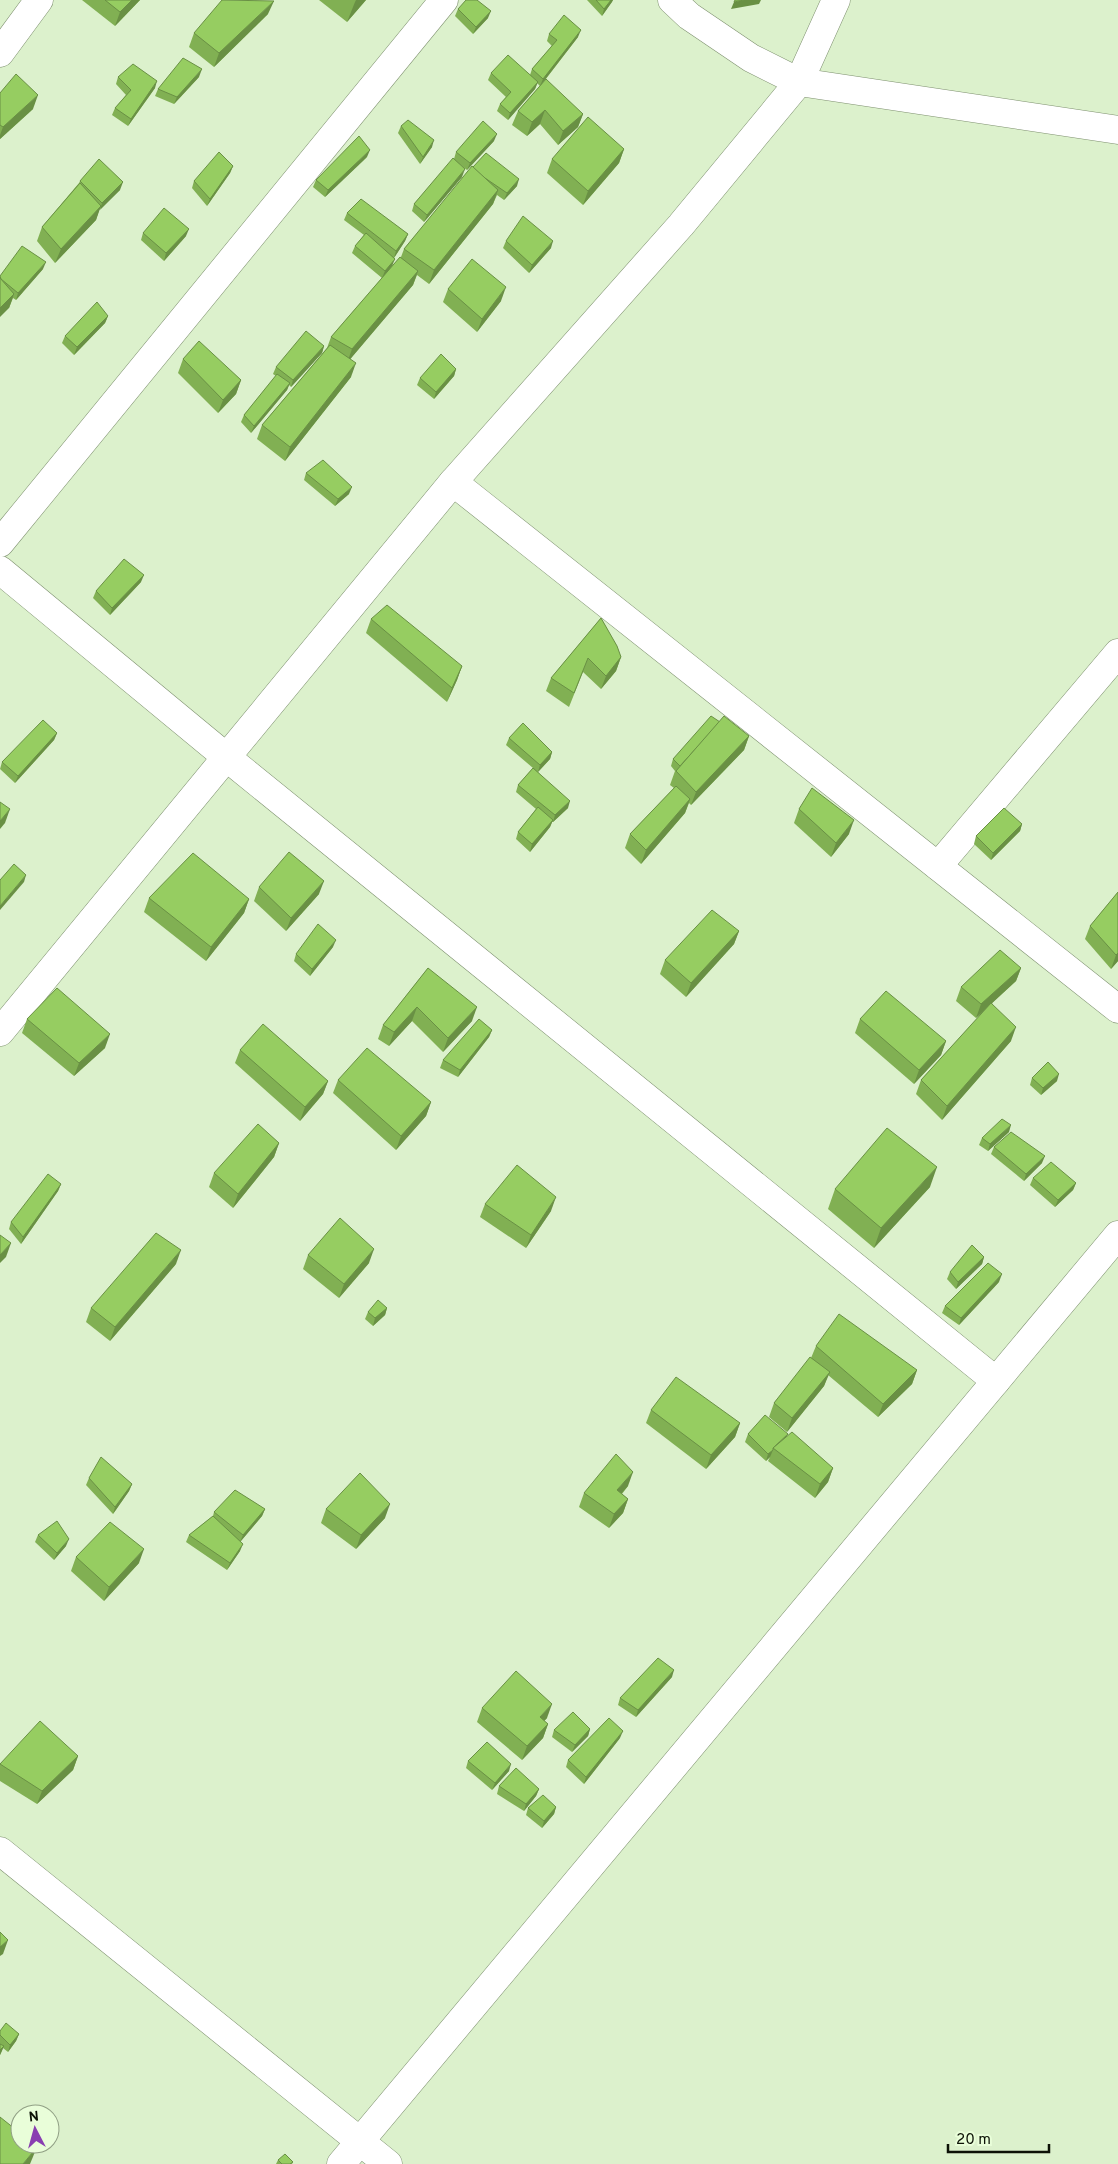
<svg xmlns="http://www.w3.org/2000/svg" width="1118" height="2164" viewBox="0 0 1118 2164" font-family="Overpass,sans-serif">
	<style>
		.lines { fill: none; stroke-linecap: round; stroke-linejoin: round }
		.minor-casing { stroke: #7e906f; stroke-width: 29 }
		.tertiary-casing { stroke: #7e906f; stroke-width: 29 }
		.minor { stroke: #fff; stroke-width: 28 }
		.tertiary { stroke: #fff; stroke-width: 28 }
		.wall { fill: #81b053 }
		.shaded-wall { fill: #699044 }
		.building { fill: #96cd61; stroke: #699044 }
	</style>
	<rect width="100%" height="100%" fill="#dcf1cc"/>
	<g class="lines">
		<defs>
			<g id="minor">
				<polyline points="672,0 689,16 751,58 799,82 1118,130"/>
				<polyline points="0,53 39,0"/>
				<polyline points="453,482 1118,1009"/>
				<polyline points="0,543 444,0"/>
				<polyline points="0,570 225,756 996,1381"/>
				<polyline points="938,866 1118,653"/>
				<polyline points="0,1032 453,482 681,225 799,82 836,0"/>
				<polyline points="0,1851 388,2164"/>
			</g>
			<polyline id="tertiary" points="341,2164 1118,1235"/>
		</defs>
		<!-- minor casing -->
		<use href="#minor" class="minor-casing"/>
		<!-- tertiary casing -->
		<use href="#tertiary" class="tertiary-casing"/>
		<!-- minor -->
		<use href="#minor" class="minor"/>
		<!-- tertiary -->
		<use href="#tertiary" class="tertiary"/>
	</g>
	<!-- wall -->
	<g class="wall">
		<polygon points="82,0 140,0 115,26"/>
		<polygon points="319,0 366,0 347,22"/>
		<polygon points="587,0 613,0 602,16"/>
		<polygon points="458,9 488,18 473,34 455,16"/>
		<polygon points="268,14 214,67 189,47 194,33"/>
		<polygon points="549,34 578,37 542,84 583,114 578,127 558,145 540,124 527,136 512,125 518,111 540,86 537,83 535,89 508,120 497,111 500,104 506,97 488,80 491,73 530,75 532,69 552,46 547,41"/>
		<polygon points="118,77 155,88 128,126 112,115 115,108 126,95 116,84"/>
		<polygon points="199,77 174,104 155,96 158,89"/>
		<polygon points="0,93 33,109 0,139"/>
		<polygon points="401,126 432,147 420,164 398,133"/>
		<polygon points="494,141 467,170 459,164 462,177 424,222 412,211 414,204 454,159 456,152"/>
		<polygon points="624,149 619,163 583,205 547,173 552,159"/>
		<polygon points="367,157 325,197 313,187 316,180"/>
		<polygon points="233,166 230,173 207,206 192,188 194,181"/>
		<polygon points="473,167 517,186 504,200 497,195 493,204 429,284 417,275 413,285 350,359 351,377 285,461 257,439 262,425 327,348 331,337 382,278 352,253 355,246 364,235 344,220 347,213 408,234 405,241 394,258 392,266 401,257 404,249"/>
		<polygon points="80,181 120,190 99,210 96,220 55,263 37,241 42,227 79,183"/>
		<polygon points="143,233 186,236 164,261 141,240"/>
		<polygon points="506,241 551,248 529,273 503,248"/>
		<polygon points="43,269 16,300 13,298 9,308 0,276"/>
		<polygon points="448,289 501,301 477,332 443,302"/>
		<polygon points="108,316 105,323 74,355 62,343 65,336"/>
		<polygon points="324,346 322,353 291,387 289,385 287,390 251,433 241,422 244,415 276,376 273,374 276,367"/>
		<polygon points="183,359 241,380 236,394 218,413 178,373"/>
		<polygon points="456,369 454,376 434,399 417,385 420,378"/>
		<polygon points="306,473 349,494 335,506 304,480"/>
		<polygon points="141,582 110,615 93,598 96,591"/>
		<polygon points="601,618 621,657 616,671 601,689 583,672 569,707 546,691 551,678"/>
		<polygon points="371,619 462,666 457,680 447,702 366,633"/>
		<polygon points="720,722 749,736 744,750 691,805 689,803 685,813 641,864 625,848 630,834 674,788 670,785 675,771 671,766 673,759"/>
		<polygon points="57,733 54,740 15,783 0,769 2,762"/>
		<polygon points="509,738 552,752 550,759 538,772 568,808 553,822 552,822 550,827 530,852 516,839 518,832 536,809 516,792 518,785 533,768 506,745"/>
		<polygon points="799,809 849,834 831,857 794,823"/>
		<polygon points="1022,824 1020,831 991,860 974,844 976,836"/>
		<polygon points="259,887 319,894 286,931 254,901"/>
		<polygon points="1118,892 1118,961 1111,969 1085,939 1090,926"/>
		<polygon points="149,898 249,899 244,913 206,961 144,912"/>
		<polygon points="739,931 734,944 686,997 660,974 665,960"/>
		<polygon points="333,947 310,976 294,961 296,954"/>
		<polygon points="428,968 472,1021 443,1052 412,1021 389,1046 378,1039 383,1025"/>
		<polygon points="1021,968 1016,981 992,1003 1011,1041 942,1120 916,1094 921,1080 988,1007 976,1018 956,1001 961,987"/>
		<polygon points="27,1019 105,1048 74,1076 22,1033"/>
		<polygon points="860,1019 946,1041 941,1055 914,1084 855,1033"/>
		<polygon points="492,1030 489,1037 458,1077 440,1068 443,1060"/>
		<polygon points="240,1050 328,1081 323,1094 300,1121 235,1063"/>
		<polygon points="1032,1078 1057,1081 1041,1095 1030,1085"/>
		<polygon points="338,1080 431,1102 426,1116 396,1150 333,1093"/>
		<polygon points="1009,1132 988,1151 979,1145 982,1138"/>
		<polygon points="279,1143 274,1157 233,1208 209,1187 214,1173"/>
		<polygon points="994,1147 1042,1163 1024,1181 991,1154"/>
		<polygon points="1033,1178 1076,1183 1073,1190 1055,1207 1030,1185"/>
		<polygon points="61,1184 58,1191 21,1244 9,1229 11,1222"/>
		<polygon points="930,1187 874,1248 828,1209 835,1189"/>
		<polygon points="485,1204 551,1211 526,1248 480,1217"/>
		<polygon points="308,1255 369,1263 339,1298 303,1269"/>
		<polygon points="984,1257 982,1264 956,1289 947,1279 950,1272"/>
		<polygon points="176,1264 110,1341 86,1322 91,1308"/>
		<polygon points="999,1282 959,1325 942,1313 945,1306"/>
		<polygon points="387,1308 385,1315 373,1326 365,1319 368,1312"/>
		<polygon points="816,1346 917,1370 912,1384 878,1417 828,1375 824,1386 787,1432 769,1417 774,1403 811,1358"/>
		<polygon points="651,1410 740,1423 735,1437 706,1469 646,1423"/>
		<polygon points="748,1434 788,1436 833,1468 828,1482 815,1498 768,1461 770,1457 766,1461 745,1442"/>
		<polygon points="89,1478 132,1484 129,1491 113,1514 86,1485"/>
		<polygon points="628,1486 622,1494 628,1499 623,1513 609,1528 579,1507 584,1493"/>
		<polygon points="265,1509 262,1516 241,1541 240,1551 227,1570 186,1542 189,1535 213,1516 214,1512"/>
		<polygon points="326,1509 385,1518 356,1549 321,1523"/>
		<polygon points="38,1535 66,1546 54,1560 35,1542"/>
		<polygon points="76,1557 139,1563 104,1601 71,1571"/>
		<polygon points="672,1677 636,1717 618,1705 620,1698"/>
		<polygon points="482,1708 547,1718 544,1721 548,1724 543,1738 522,1760 477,1722"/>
		<polygon points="590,1729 588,1736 572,1752 552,1737 554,1730"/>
		<polygon points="620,1738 584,1784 566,1767 568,1760"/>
		<polygon points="78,1756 73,1770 37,1804 0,1781 0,1764"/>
		<polygon points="468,1761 509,1771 492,1790 466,1768"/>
		<polygon points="499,1786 539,1789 536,1796 524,1811 497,1794"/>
		<polygon points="556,1807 554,1814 542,1828 526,1815 528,1808"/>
		<polygon points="0,2031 19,2034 16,2041 8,2052 3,2048 0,2055"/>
		<polygon points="278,2160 293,2162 292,2164 276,2164"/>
	</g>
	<!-- shaded-wall -->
	<g class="shaded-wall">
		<polygon points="132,0 140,0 115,26 120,12"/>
		<polygon points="356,0 366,0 347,22 355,2"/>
		<polygon points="611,0 613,0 612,2 602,16 604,9"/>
		<polygon points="744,0 761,0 759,4 731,9 734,2"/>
		<polygon points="274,1 268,14 214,67 219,53"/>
		<polygon points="491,11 488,18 473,34 476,27"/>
		<polygon points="581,30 578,37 540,86 543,79"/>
		<polygon points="202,69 199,77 174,104 177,97"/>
		<polygon points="157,81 155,88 128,126 131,119"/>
		<polygon points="538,82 535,89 508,120 510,113"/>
		<polygon points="38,95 33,109 0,139 0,135 3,127"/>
		<polygon points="545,110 540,124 527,136 532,122"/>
		<polygon points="583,114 578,127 558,145 563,131"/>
		<polygon points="497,134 494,141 467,170 470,163"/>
		<polygon points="434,140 432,147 420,164 423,157"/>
		<polygon points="624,149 619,163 583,205 588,191"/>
		<polygon points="370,150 367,157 325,197 328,190"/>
		<polygon points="233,166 230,173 207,206 210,199"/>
		<polygon points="465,169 462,177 424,222 427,215"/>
		<polygon points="519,179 517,186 504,200 507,193"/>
		<polygon points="123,182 120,190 100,210 102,203"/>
		<polygon points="498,190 493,204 429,284 434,270"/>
		<polygon points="101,206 96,220 55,263 61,249"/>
		<polygon points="189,229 186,236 164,261 166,253"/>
		<polygon points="408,234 405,241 394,258 396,251"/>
		<polygon points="553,241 551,248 529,273 532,265"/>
		<polygon points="395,259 392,266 382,278 385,271"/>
		<polygon points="46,262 43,269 16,300 18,293"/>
		<polygon points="418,271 413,285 347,363 352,349"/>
		<polygon points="506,287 501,301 477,332 482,319"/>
		<polygon points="14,294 9,308 0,317 0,308"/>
		<polygon points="108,316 105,323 74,355 77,347"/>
		<polygon points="324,346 322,353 291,387 293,380"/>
		<polygon points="356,363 351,377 285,461 290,447"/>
		<polygon points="456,369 454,376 434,399 436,392"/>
		<polygon points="241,380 236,394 218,413 223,400"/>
		<polygon points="290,383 287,390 251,433 254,426"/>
		<polygon points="352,487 349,494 335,506 338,499"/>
		<polygon points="144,575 141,582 110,615 112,608"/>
		<polygon points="621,657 616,671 601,689 606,676"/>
		<polygon points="462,666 457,680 447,702 452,688"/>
		<polygon points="57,733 54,740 15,783 18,776"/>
		<polygon points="749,736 744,750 691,805 696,792"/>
		<polygon points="552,752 550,759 538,772 540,765"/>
		<polygon points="690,799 685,813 641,864 646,850"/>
		<polygon points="570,801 568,808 553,822 555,815"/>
		<polygon points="10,809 5,823 0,829 0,821"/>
		<polygon points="553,820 550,827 530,852 532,844"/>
		<polygon points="854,820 849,834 831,857 836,843"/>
		<polygon points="1022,824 1020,831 991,860 993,853"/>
		<polygon points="26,875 24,882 0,910 0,906"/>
		<polygon points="324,881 319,894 286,931 291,918"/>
		<polygon points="249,899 244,913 206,961 211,947"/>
		<polygon points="739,931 734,944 686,997 691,983"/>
		<polygon points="336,940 333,947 310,976 312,969"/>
		<polygon points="1118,953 1118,961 1111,969 1116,955"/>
		<polygon points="1021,968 1016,981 976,1018 981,1004"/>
		<polygon points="417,1007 412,1021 389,1046 394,1032"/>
		<polygon points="477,1007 472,1021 443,1052 448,1038"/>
		<polygon points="1016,1027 1011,1041 942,1120 947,1106"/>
		<polygon points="492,1030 489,1037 458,1077 460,1070"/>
		<polygon points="110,1034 105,1048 74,1076 79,1063"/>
		<polygon points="946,1041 941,1055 914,1084 919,1070"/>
		<polygon points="1059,1074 1057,1081 1041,1095 1043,1088"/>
		<polygon points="328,1081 323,1094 300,1121 305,1107"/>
		<polygon points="431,1102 426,1116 396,1150 401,1136"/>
		<polygon points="1011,1125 1009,1132 988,1151 990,1144"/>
		<polygon points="279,1143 274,1157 233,1208 238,1194"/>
		<polygon points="1045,1156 1042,1163 1024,1181 1026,1174"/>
		<polygon points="937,1167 930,1187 874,1248 881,1228"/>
		<polygon points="1076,1183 1073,1190 1055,1207 1058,1200"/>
		<polygon points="61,1184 58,1191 21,1244 23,1237"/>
		<polygon points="556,1197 551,1211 526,1248 531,1235"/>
		<polygon points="11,1243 6,1257 0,1263 0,1255"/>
		<polygon points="374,1249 369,1263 339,1298 344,1284"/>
		<polygon points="181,1250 176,1264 110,1341 115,1327"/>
		<polygon points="984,1257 982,1264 956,1289 958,1282"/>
		<polygon points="1002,1274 999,1282 959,1325 961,1318"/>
		<polygon points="387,1308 385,1315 373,1326 375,1318"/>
		<polygon points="917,1370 912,1384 878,1417 883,1404"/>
		<polygon points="830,1372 824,1386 787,1432 792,1418"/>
		<polygon points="740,1423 735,1437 706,1469 711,1455"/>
		<polygon points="773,1450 770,1457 766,1461 768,1454"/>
		<polygon points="833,1468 828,1482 815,1498 820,1484"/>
		<polygon points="633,1472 628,1486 612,1504 617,1490"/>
		<polygon points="132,1484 129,1491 113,1514 115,1507"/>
		<polygon points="628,1499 623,1513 609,1528 614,1514"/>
		<polygon points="390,1504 385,1518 356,1549 361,1535"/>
		<polygon points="265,1509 262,1516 240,1542 243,1535"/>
		<polygon points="69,1539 66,1546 54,1560 57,1553"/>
		<polygon points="243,1544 240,1551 227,1570 230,1563"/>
		<polygon points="144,1549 139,1563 104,1601 109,1587"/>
		<polygon points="674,1670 672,1677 636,1717 638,1710"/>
		<polygon points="552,1704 547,1718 535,1731 540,1717"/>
		<polygon points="548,1724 543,1738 522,1760 527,1746"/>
		<polygon points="590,1729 588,1736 572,1752 575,1745"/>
		<polygon points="623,1731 620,1738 584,1784 586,1777"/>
		<polygon points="78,1756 73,1770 37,1804 42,1791"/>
		<polygon points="511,1764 509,1771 492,1790 495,1783"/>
		<polygon points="539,1789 536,1796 524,1811 526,1804"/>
		<polygon points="556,1807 554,1814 542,1828 544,1821"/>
		<polygon points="8,1940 3,1954 0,1956 0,1947"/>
		<polygon points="19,2034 16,2041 8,2052 10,2045"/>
		<polygon points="4,2046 1,2053 0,2055 0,2050"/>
		<polygon points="37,2147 30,2164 23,2164"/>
	</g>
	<!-- building -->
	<g class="building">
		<polygon points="105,0 132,0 120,12"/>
		<polygon points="222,0 274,1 219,53 194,33"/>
		<polygon points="466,0 477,0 491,11 476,27 458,9"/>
		<polygon points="596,0 611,0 604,9"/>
		<polygon points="735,0 744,0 734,2"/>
		<polygon points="564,15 581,30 543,79 532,69 557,40 549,34"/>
		<polygon points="508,55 538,82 510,113 500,104 511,92 491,73"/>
		<polygon points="183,58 202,69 177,97 158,89"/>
		<polygon points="133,64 157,81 131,119 115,108 131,90 118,77"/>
		<polygon points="16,74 38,95 3,127 0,125 0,93"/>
		<polygon points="546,79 583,114 563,131 545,110 532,122 518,111"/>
		<polygon points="588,117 624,149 588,191 552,159"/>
		<polygon points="408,120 434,140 423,157 401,126"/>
		<polygon points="483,121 497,134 470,163 456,152"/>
		<polygon points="359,136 370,150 328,190 316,180"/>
		<polygon points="219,152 233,166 210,199 194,181"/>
		<polygon points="486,153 519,179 507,193 482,176 473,167"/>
		<polygon points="453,158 465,169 427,215 414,204"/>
		<polygon points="99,159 123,182 102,203 80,181"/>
		<polygon points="472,166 498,190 434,270 404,249"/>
		<polygon points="80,183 101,206 61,249 42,227"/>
		<polygon points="361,199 408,234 396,251 347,213"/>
		<polygon points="164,208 189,229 166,253 143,233"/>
		<polygon points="523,216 553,241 532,265 506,241"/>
		<polygon points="366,233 395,259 385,271 355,246"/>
		<polygon points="22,246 46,262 18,293 1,279 0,276"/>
		<polygon points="400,257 418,271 352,349 331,337"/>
		<polygon points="472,259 506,287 482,319 448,289"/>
		<polygon points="0,278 14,294 0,308"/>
		<polygon points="97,302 108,316 77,347 65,336"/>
		<polygon points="306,331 324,346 293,380 276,367"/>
		<polygon points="199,341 241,380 223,400 183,359"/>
		<polygon points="330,345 356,363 290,447 262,425"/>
		<polygon points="441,354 456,369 436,392 420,378"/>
		<polygon points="277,374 290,383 254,426 244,415"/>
		<polygon points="323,460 352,487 338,499 306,473"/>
		<polygon points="124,559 144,575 112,608 96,591"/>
		<polygon points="387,605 462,666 452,688 371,619"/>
		<polygon points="601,618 617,646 621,657 606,676 588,658 574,693 551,678"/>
		<polygon points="711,716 720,722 680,766 673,759"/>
		<polygon points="724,716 749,736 696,792 676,771"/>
		<polygon points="43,720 57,733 18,776 2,762"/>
		<polygon points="523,723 552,752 540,765 509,738"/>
		<polygon points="533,768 570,801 555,815 518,785"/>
		<polygon points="676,786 690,799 646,850 630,834"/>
		<polygon points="812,788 854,820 836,843 799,809"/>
		<polygon points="0,802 10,809 0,821"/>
		<polygon points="538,807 553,820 532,844 518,832"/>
		<polygon points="1004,808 1022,824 993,853 976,836"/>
		<polygon points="289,852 324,881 291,918 259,887"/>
		<polygon points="193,853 249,899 211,947 149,898"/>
		<polygon points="14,864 26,875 0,906 0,880"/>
		<polygon points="1118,892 1118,953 1116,955 1090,926"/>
		<polygon points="712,910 739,931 691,983 665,960"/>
		<polygon points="318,924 336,940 312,969 296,954"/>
		<polygon points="1000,950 1021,968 981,1004 961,987"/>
		<polygon points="428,968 477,1007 448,1038 417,1007 394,1032 383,1025"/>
		<polygon points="57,988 110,1034 79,1063 27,1019"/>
		<polygon points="886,991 946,1041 919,1070 860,1019"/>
		<polygon points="991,1003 1016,1027 947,1106 921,1080"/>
		<polygon points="479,1019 492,1030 460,1070 443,1060"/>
		<polygon points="263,1024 328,1081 305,1107 240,1050"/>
		<polygon points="367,1048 431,1102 401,1136 338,1080"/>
		<polygon points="1048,1062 1059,1074 1043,1088 1032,1078"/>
		<polygon points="1002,1119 1011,1125 990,1144 982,1138"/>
		<polygon points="258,1124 279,1143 238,1194 214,1173"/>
		<polygon points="887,1128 937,1167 881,1228 835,1189"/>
		<polygon points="1011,1132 1045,1156 1026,1174 994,1147"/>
		<polygon points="1051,1162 1076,1183 1058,1200 1033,1178"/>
		<polygon points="517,1165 556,1197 531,1235 485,1204"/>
		<polygon points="48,1174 61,1184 23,1237 11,1222"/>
		<polygon points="340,1218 374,1249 344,1284 308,1255"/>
		<polygon points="156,1233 181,1250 115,1327 91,1308"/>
		<polygon points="0,1235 11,1243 0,1255"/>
		<polygon points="972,1245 984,1257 958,1282 950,1272"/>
		<polygon points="988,1263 1002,1274 961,1318 945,1306"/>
		<polygon points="378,1300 387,1308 375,1318 368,1312"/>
		<polygon points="839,1314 917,1370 883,1404 816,1346"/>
		<polygon points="810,1357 830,1372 792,1418 774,1403"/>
		<polygon points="676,1377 740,1423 711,1455 651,1410"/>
		<polygon points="765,1415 788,1434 773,1448 773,1450 768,1454 748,1434"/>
		<polygon points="792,1432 833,1468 820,1484 773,1448"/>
		<polygon points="616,1454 633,1472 617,1490 628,1499 614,1514 584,1493"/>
		<polygon points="101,1457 132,1484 115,1507 89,1478"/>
		<polygon points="360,1473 390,1504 361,1535 326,1509"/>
		<polygon points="235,1490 265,1509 243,1535 214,1512"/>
		<polygon points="213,1516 243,1544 230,1563 189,1535"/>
		<polygon points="57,1521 69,1539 57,1553 38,1535"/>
		<polygon points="110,1522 144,1549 109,1587 76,1557"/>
		<polygon points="658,1658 674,1670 638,1710 620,1698"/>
		<polygon points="516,1671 552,1704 540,1717 548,1724 527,1746 482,1708"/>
		<polygon points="573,1712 590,1729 575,1745 554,1730"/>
		<polygon points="609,1718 623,1731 586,1777 568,1760"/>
		<polygon points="40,1721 78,1756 42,1791 0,1764"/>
		<polygon points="487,1742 511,1764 495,1783 468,1761"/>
		<polygon points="516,1768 539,1789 526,1804 499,1786"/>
		<polygon points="543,1795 556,1807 544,1821 528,1808"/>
		<polygon points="0,1932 8,1940 0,1947"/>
		<polygon points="6,2023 19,2034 10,2045 0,2035 0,2031"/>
		<polygon points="0,2044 4,2046 0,2050"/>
		<polygon points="0,2117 20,2133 20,2144 33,2144 37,2147 23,2164 0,2164"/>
		<polygon points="285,2154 293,2162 290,2164 282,2164 278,2160"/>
	</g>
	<!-- north arrow -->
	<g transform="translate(35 2129) rotate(354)"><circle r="24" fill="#e9fed9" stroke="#91a085"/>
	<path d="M0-4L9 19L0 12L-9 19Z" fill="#893fb1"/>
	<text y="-8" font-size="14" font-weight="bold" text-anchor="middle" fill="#0c1206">N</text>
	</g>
	<!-- scale -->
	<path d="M948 2144v8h101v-8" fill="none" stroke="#0c1206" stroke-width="2.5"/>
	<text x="956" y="2144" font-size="15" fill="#0c1206" stroke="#e9fed9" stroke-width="4" paint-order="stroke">20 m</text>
</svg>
